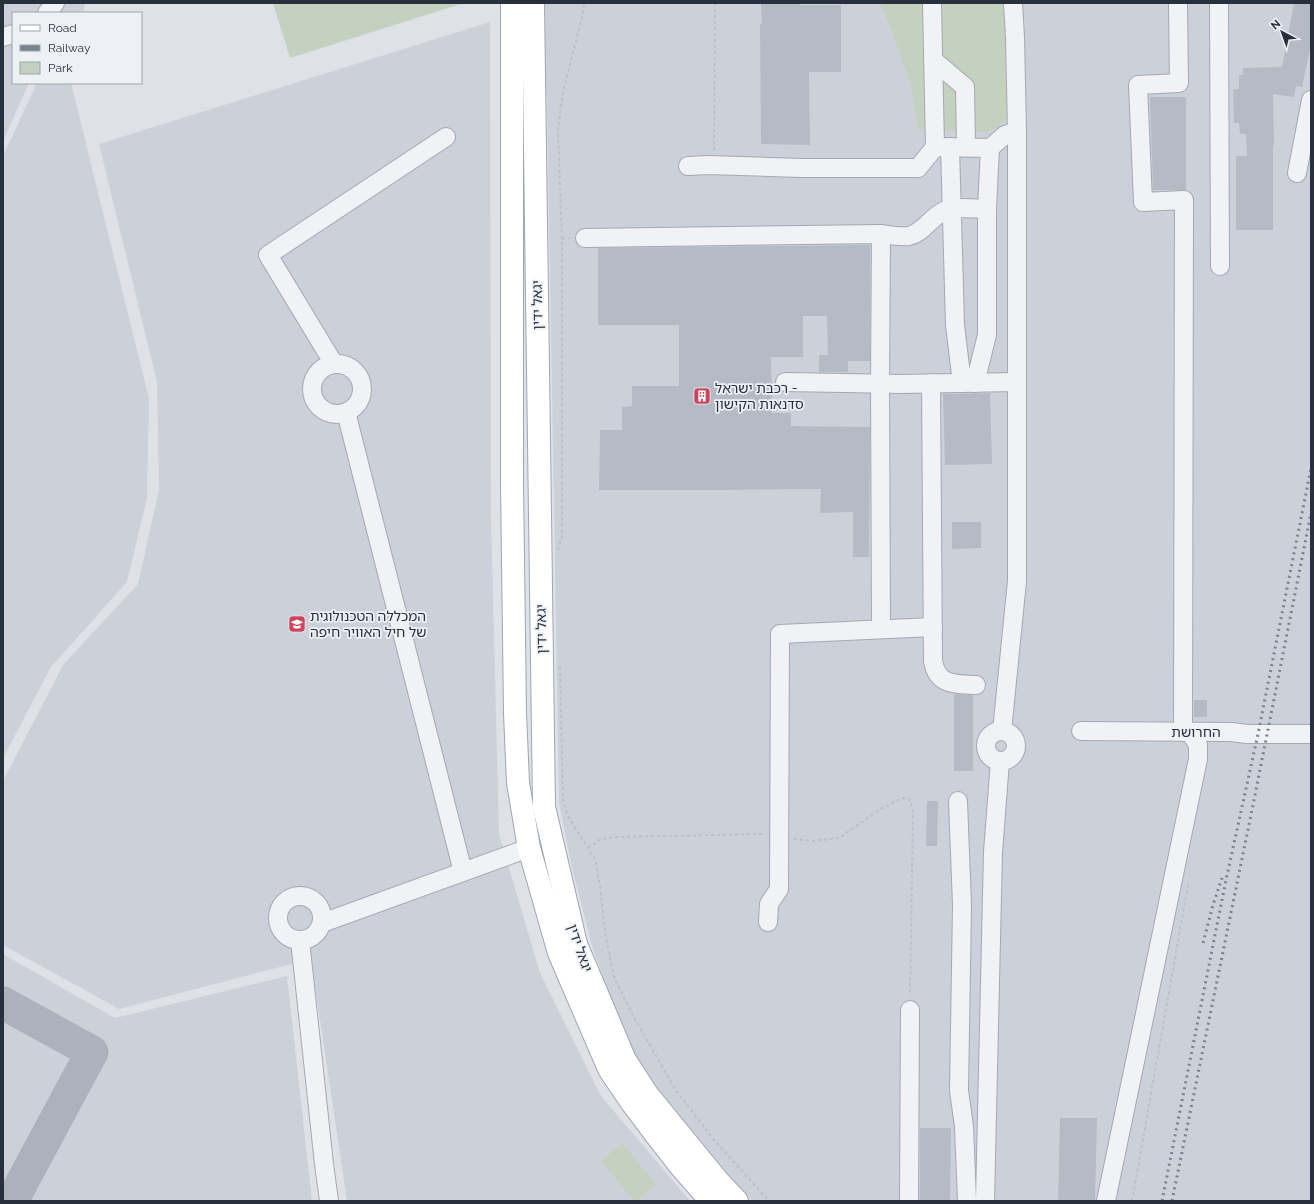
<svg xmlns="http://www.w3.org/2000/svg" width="1314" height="1204" viewBox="0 0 1314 1204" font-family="Raleway,'Noto Sans Hebrew',sans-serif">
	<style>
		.built { fill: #ccd1d9 }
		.green { fill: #c4d1bf }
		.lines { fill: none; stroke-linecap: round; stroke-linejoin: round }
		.taxiway { stroke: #abb2bc; stroke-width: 33 }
		.building { fill: #b5bbc4 }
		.minor-casing { stroke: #a4a9b1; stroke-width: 20 }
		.major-casing { stroke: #9ea6b2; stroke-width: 24 }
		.path { stroke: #bcc0c6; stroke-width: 2; stroke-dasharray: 3 3; stroke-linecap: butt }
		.minor { stroke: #f0f2f6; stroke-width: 18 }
		.major { stroke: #fff; stroke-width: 22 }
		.rail { stroke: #788290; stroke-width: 3; stroke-dasharray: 2 4; stroke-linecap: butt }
		.labels { text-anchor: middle; stroke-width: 3.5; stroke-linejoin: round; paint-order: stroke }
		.street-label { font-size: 14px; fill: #28303d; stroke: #edf1f5 }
		.poi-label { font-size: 14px; fill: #28303d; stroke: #edf1f5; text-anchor: start }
	</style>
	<rect width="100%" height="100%" fill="#dee2e7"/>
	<!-- built -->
	<g class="built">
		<polygon points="3,3 85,3 84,10 80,13 13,13 13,83 29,83 3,141"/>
		<polygon points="541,3 1311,3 1311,1201 753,1201 681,1129 634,1063 592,946 572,868 559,803 547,100"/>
		<polygon points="490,22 491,517 499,834 540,973 601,1096 690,1201 347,1201 311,959 119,1009 3,945 3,781 63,665 138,584 159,490 157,382 99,144"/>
		<polygon points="37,83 71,83 149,399 147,498 127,582 51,667 3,758 3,156"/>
		<polygon points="3,954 115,1018 287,976 312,1201 3,1201"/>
	</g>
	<!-- green -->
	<g class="green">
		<polygon points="273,3 464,3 290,58"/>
		<polygon points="880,3 1004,3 1007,118 997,128 984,132 919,129 910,83 893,34"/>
		<polygon points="622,1143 656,1184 636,1201 634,1201 601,1161"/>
	</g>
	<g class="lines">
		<!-- taxiway -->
		<polyline class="taxiway" points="3,1003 92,1052 12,1201"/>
	</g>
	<!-- building -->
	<g class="building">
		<polygon points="761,3 799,3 800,5 841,5 841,72 809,72 810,145 761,144 760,24 762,24"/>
		<polygon points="1294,3 1311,3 1311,45 1302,87 1296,86 1294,97 1273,94 1274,145 1273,145 1273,230 1236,230 1236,156 1247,156 1246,134 1240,134 1239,123 1234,123 1233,90 1239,89 1239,75 1243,75 1243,68 1282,67"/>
		<polygon points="1150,97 1186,97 1186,190 1153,190"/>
		<polygon points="870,245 870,361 848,361 848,372 819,372 819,355 828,355 827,316 803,316 803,357 771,357 772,413 791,413 791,426 870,427 869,557 853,557 853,512 820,513 821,489 713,490 599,490 600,430 622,430 622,407 632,406 632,386 679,386 679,325 598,325 598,248"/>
		<polygon points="990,393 992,464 945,465 943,394"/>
		<polygon points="952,522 981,522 981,548 952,549"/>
		<polygon points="954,694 973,695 973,771 954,771"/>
		<rect x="1194" y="700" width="13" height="17"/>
		<polygon points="927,801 938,801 937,846 926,846"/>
		<polygon points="1060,1118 1097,1118 1095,1201 1058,1201"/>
		<polygon points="920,1128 951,1128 950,1201 920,1201"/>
	</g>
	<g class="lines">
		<defs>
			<g id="minor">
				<polyline points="932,3 935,147"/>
				<polyline points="1178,3 1179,83 1138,85 1143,202 1184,200 1183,732"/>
				<polyline points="1219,3 1220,266"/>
				<polyline points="47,13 55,3"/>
				<polyline points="3,37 13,34"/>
				<polyline points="933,60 965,87 966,147"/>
				<polyline points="950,147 955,325 962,383"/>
				<polyline points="688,166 708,165 801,168 918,168 935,147 990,148"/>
				<polyline points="1297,173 1311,100"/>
				<polyline points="881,234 880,383 881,629"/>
				<path d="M585 238 881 234C889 235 900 237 909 236 923 233 931 217 944 211 955 206 975 209 987 209"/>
				<polyline points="334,364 268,255 446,137"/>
				<circle cx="337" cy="389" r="25"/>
				<polyline points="785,382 901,384 1017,382"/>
				<path d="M931 383 933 661C937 686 956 684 976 685"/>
				<polyline points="975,383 987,335 987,209 990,148 1005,135 1017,131"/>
				<polyline points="346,412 463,872"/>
				<circle cx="1001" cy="746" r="15"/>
				<polyline points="1002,731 1017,581 1017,131 1015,37 1013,3"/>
				<polyline points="1081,731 1231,732 1247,734 1311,734"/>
				<polyline points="958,801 962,905 959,1091 964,1126 967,1201"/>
				<circle cx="300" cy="918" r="22"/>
				<polyline points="768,922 769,904 779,889 780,634 933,627"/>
				<polyline points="322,923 529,848"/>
				<polyline points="300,940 324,1164 329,1201"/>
				<polyline points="909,1201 910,1010"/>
				<polyline points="985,1201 993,852 1000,761"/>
				<polyline points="1106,1201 1198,759 1198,745 1190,732"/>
			</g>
			<g id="major">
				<polyline points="512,3 512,483 515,713 518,783 529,848 559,953 609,1069 632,1103 656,1135 681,1167 711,1201"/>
				<polyline points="533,3 544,807 576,944 625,1060 647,1094 718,1181 737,1201"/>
			</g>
		</defs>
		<!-- minor casing -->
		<use href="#minor" class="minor-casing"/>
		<!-- major casing -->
		<use href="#major" class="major-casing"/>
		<!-- path -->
		<g class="path">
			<polyline points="714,150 715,3"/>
			<polyline points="562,239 570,238"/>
			<polyline points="558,550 562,537 562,239 558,132 561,104 566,80 583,14 584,3"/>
			<polyline points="560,667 563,800 569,818 595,859 600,886 606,938 614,977 630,1010 675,1089 714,1140 769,1201"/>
			<polyline points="794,839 813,841 839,838 882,808 903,798 910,800 913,812 910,996"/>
			<polyline points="588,848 601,839 616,837 764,834"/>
			<polyline points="1132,1201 1188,885"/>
		</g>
		<!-- minor -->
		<use href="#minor" class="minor"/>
		<!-- major -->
		<use href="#major" class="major"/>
		<!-- rail -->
		<g class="rail">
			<polyline points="1203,943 1213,905 1222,878"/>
			<polyline points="1162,1201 1226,880 1258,734 1311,468"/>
			<polyline points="1172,1201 1252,810 1311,513"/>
		</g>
	</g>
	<!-- icons -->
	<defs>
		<symbol id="building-square" viewBox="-11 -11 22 22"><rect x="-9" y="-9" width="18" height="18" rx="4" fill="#c9465d" stroke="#edf1f5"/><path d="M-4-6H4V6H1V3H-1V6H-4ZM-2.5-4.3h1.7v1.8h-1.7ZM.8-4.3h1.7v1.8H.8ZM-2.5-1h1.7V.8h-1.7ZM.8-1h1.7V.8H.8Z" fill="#fff"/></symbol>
		<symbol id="university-square" viewBox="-11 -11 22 22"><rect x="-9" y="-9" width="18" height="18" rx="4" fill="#c9465d" stroke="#edf1f5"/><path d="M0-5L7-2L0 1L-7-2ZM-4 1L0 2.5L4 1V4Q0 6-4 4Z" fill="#fff"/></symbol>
	</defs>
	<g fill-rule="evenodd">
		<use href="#building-square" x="692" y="386" width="20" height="20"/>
		<use href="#university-square" x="287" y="614" width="20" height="20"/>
	</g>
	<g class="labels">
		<!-- street labels -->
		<g class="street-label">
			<text transform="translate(537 305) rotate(-91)" y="5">יגאל ידין</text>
			<text transform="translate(541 629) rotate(-91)" y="5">יגאל ידין</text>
			<text x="1196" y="737">החרושת</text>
			<text transform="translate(580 948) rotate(71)" y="5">יגאל ידין</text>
		</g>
		<!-- poi labels -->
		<g class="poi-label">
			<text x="715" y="393">רכבת ישראל -<tspan x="715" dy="16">סדנאות הקישון</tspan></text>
			<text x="310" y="621">המכללה הטכנולוגית<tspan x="310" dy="16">של חיל האוויר חיפה</tspan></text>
		</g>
	</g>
	<!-- border -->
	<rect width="1314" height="1204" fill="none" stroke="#28303d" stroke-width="8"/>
	<!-- legend -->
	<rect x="12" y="12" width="130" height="72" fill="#edf1f5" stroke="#9ea4ab"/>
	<rect x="20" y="25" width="20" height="6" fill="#ffffff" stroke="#9ea4ab"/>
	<text x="48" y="32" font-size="12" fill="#28303d">Road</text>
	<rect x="20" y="45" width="20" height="6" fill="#788290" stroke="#9ea4ab"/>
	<text x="48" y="52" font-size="12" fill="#28303d">Railway</text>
	<rect x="20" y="62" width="20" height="12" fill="#c4d1bf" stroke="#9ea4ab"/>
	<text x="48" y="72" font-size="12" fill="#28303d">Park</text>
	<!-- north arrow -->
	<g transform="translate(1282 32) rotate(319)" stroke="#edf1f5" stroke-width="3" paint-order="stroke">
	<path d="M0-3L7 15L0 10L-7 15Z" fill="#28303d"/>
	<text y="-6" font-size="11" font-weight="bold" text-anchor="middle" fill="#28303d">N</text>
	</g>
</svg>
